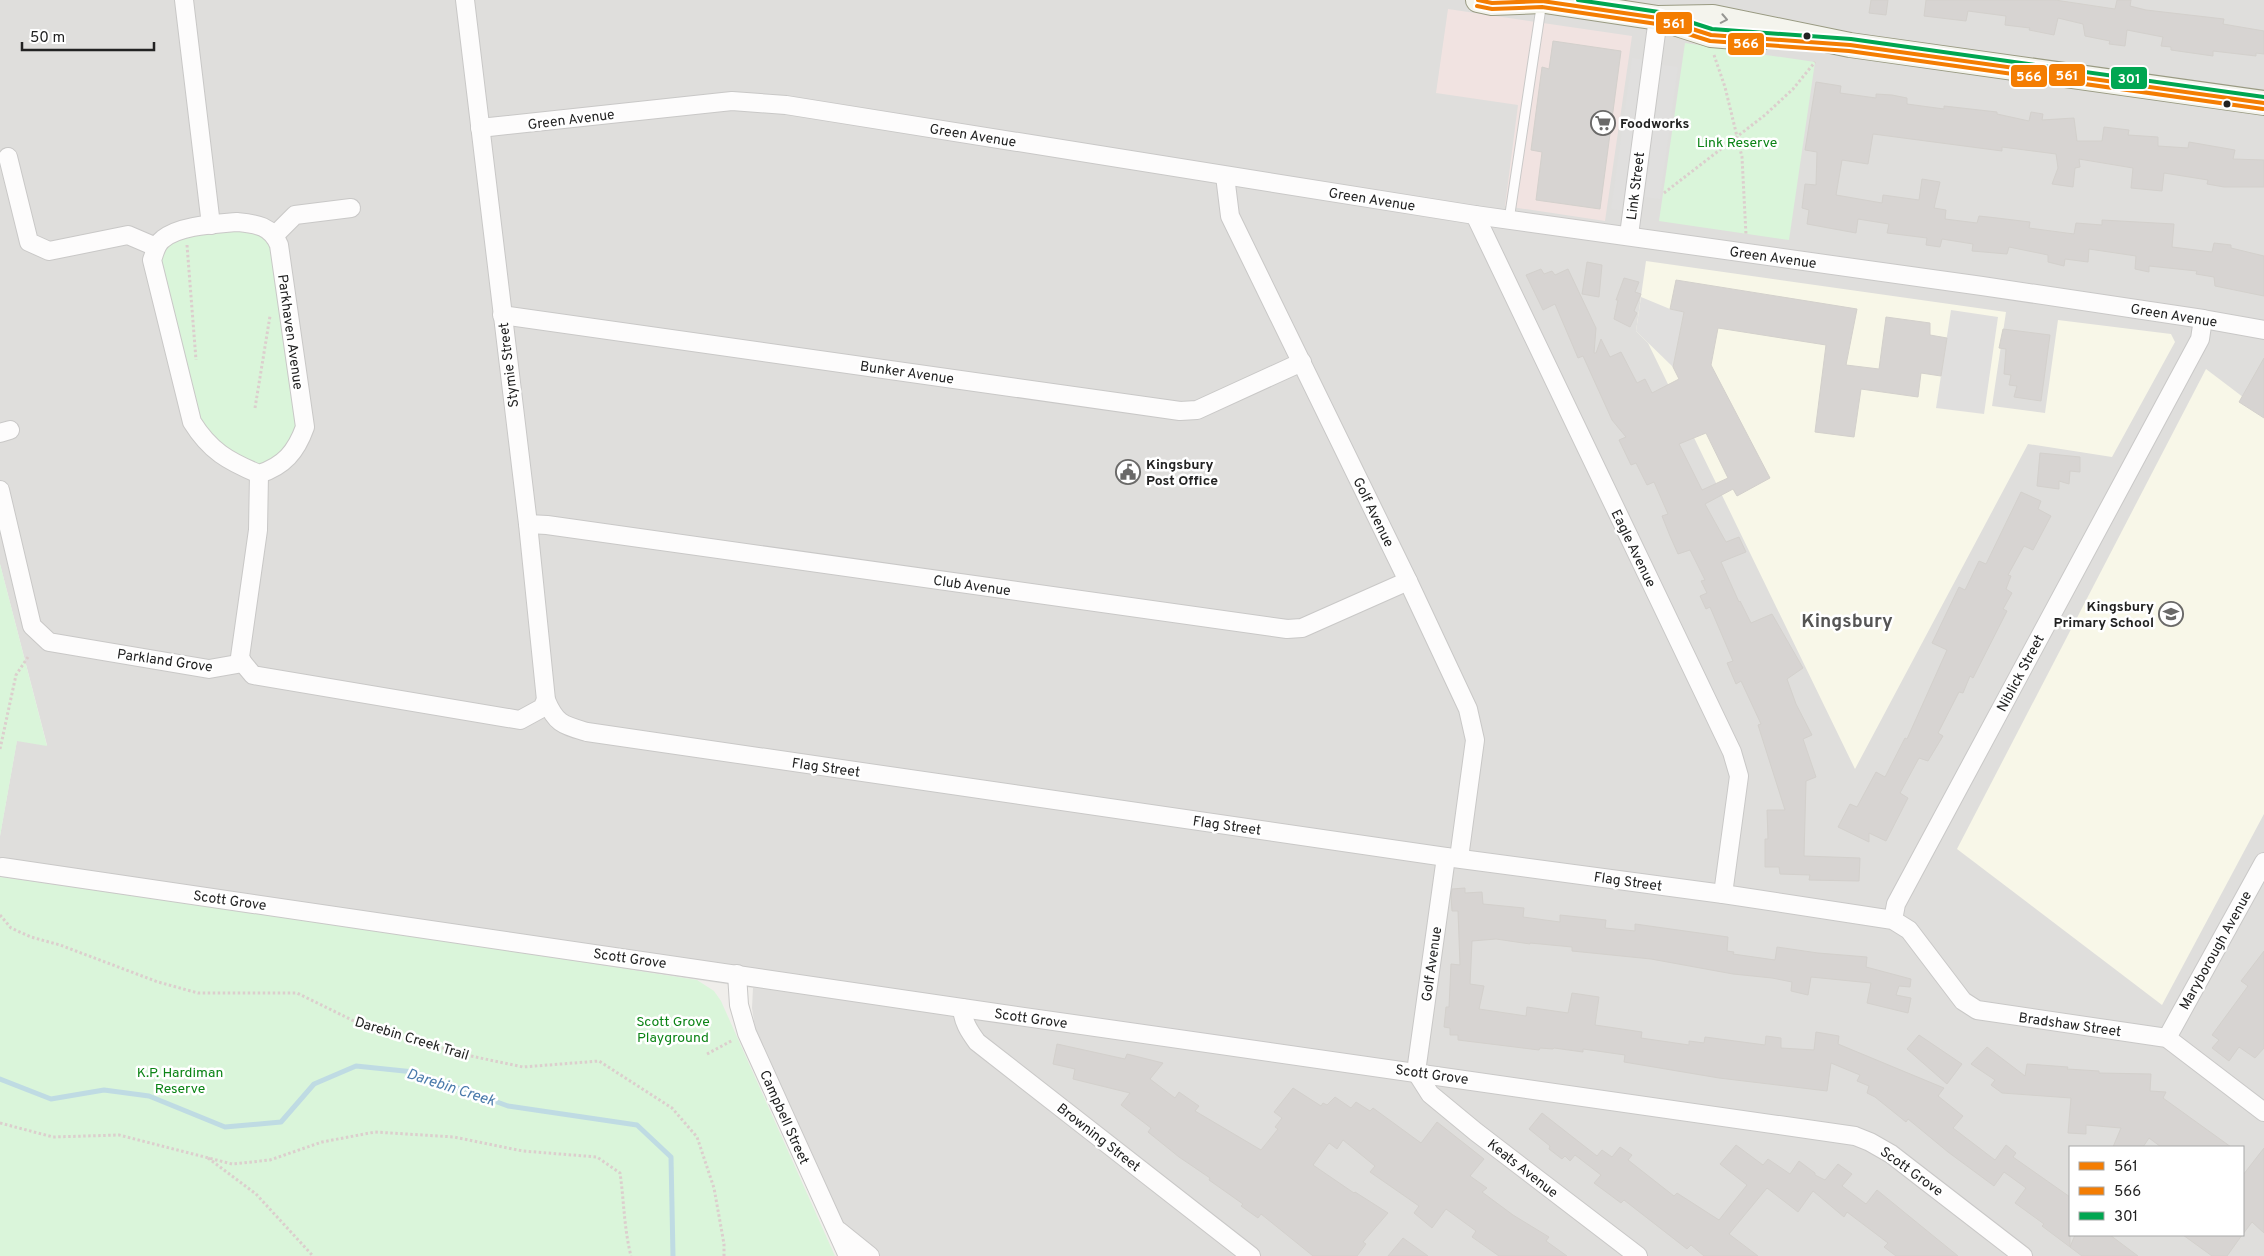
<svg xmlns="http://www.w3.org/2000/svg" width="2264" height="1256" viewBox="0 0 2264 1256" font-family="Overpass,sans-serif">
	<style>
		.residential { fill: #dfdedc; fill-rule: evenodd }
		.commercial { fill: #f1e3e1 }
		.education { fill: #f8f7e8 }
		.park { fill: #daf5da }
		.parking { fill: #e0dfde }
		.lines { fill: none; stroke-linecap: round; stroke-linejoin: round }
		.stream { stroke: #bfdbe3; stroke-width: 5 }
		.building { fill: #d7d4d2; stroke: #d3d0cc; fill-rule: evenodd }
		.lane-casing { stroke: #c9c8c7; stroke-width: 11 }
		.street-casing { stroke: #c9c8c7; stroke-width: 20 }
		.secondary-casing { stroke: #999a82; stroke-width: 26 }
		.path { stroke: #dccecd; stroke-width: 3; stroke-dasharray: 2.5 2.5; stroke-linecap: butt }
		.lane { stroke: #fdfcfc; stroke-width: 9 }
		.street { stroke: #fdfcfc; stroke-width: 18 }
		.secondary { stroke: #f4f4ed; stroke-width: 24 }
		.bus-1-casing { stroke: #fff; stroke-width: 8 }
		.bus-2-casing { stroke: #fff; stroke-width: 8 }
		.bus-3-casing { stroke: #fff; stroke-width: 8 }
		.bus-1 { stroke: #f47d02; stroke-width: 4 }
		.bus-2 { stroke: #f47d02; stroke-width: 4 }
		.bus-3 { stroke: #00a651; stroke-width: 4 }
		.oneway { stroke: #969692 }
		.bus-dot { fill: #222; stroke: #fff; stroke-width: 2 }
		.labels { text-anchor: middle; stroke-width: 5; stroke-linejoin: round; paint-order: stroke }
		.street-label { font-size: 14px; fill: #222; stroke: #fff }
		.poi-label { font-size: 14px; font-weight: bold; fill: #222; stroke: #fff; text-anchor: start }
		.park-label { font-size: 14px; fill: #0c8416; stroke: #fff }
		.water-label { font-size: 15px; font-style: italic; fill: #4a7aab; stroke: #fff }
		.district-label { font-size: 19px; font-weight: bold; fill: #555; stroke: #fff }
		.line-badge { stroke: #fff; stroke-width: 2 }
		.badge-label { font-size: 14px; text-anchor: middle; font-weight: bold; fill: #fff }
	</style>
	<rect width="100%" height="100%" fill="#f0eeeb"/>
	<!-- residential -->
	<path class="residential" d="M0 0H2264V1256H856L755 1028 752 1008 753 988 0 877V836L17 740 47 745 0 564ZM2070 1147H2243V1235H2070Z"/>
	<!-- commercial -->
	<polygon class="commercial" points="1448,9 1632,36 1605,221 1505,206 1518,105 1436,93"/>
	<!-- education -->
	<g class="education">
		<polygon points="1646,261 2006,312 1992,406 2045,413 2058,320 2171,334 2175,342 2112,457 2028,444 1855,769 1648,343 1636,331"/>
		<polygon points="2206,369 2264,413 2264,814 2162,1005 1957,849"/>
	</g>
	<!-- park -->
	<g class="park">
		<polygon points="1685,43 1815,62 1789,240 1659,221"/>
		<polygon points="238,228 263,232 274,246 296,425 285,453 261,469 232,457 196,421 157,260 166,243 189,234"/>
		<polygon points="0,564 47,746 17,741 0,836"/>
		<polygon points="0,877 374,930 697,980 714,991 721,1001 835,1256 0,1256"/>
	</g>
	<!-- parking -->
	<g class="parking">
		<polygon points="1632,58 1645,60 1625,211 1611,209"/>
		<polygon points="1662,65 1678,67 1660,199 1645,197"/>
		<polygon points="1641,297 1670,309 1684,312 1673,367 1636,331"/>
		<polygon points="1951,310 1998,317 1984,414 1936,408"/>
	</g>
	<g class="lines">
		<!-- stream -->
		<polyline class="stream" points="0,1079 51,1099 104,1090 149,1096 225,1127 281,1122 314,1084 356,1066 414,1072 508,1106 637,1125 671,1157 673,1256"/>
	</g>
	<!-- building -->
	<g class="building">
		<polygon points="1871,0 1888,0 1886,15 1869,13"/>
		<polygon points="1926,0 2055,0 2115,9 2117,0 2131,0 2130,6 2146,10 2224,19 2223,24 2264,31 2264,54 2256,53 2256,56 2213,51 2213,56 2171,50 2171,47 2161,46 2163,37 2127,30 2125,46 2109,44 2110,41 2085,36 2083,24 2058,18 2054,35 2029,30 2030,28 2005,25 2006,16 1968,11 1966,21 1924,16"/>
		<polygon points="1553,41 1621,51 1600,209 1536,200 1542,152 1531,150 1542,67 1549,69"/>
		<polygon points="1816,82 1841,86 1840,93 1876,98 1876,94 1892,95 1907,98 1907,104 1944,109 1944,106 1997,112 1997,114 2029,121 2031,112 2043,114 2042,120 2074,118 2077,141 2102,141 2104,127 2129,130 2128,135 2158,137 2158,146 2188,148 2189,142 2235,150 2233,159 2264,160 2264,187 2224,187 2207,184 2208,180 2164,173 2162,191 2131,188 2133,168 2079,159 2080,167 2075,168 2073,187 2052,184 2058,168 2056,154 2002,147 2002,151 1873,134 1868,164 1842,160 1836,195 1882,203 1883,195 1919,200 1922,179 1940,182 1934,208 1946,210 1945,219 1977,223 1979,216 1997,218 2030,222 2029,228 2074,234 2076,223 2102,225 2102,220 2174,224 2172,247 2212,252 2214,243 2231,245 2231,248 2264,256 2264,296 2215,286 2214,277 2196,274 2197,271 2149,266 2149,272 2135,269 2136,256 2089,249 2088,262 2065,259 2064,266 2048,262 2048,255 2009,247 2007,254 1972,251 1973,244 1942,239 1940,247 1926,245 1927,238 1887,233 1889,224 1858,219 1856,233 1807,224 1809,210 1802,208 1805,184 1816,185 1817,152 1805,150"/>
		<polygon points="1587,262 1602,265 1599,297 1582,294"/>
		<path d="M1541 269 1544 274 1552 271 1555 275 1568 269 1596 328 1594 353H1596L1601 339 1610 357 1621 352 1637 383 1645 379 1652 393 1679 379 1673 367 1684 312 1670 309 1676 280 1857 309 1846 365 1879 369 1886 317 1930 323V335L1947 338 1941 376 1921 373 1918 397 1861 389 1854 437 1815 432 1826 345 1718 328 1711 365 1770 478 1737 496 1733 489 1705 504 1726 542 1739 537 1746 552 1721 562 1739 602 1740 601 1751 623 1772 614 1803 668 1787 679 1796 704 1812 735 1803 739 1816 777 1806 781 1804 856 1860 858 1859 881 1809 880 1810 875 1780 874 1779 867H1765V839H1768L1767 810H1785L1758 725 1761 724 1741 681 1736 684 1727 663 1733 661 1710 607 1706 609 1700 596 1707 593 1701 581 1705 580 1690 550 1678 554 1670 536 1662 516 1668 514 1654 482 1647 485 1636 463 1631 465 1619 440 1626 437 1612 420 1583 356 1578 358 1555 304 1543 310 1526 275ZM1706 433 1728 478 1702 490 1679 444Z"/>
		<polygon points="1624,278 1639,282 1635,292 1641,294 1634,311 1637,313 1630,327 1614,319 1618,300 1616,300"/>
		<polygon points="2003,329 2050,335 2041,401 2014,397 2017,386 2009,385 2011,375 2004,374 2006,349 1999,348"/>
		<polygon points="2264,358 2264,418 2239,402"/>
		<polygon points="2040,453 2080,457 2080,472 2070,471 2069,484 2059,481 2059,489 2037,486"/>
		<polygon points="2021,492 2041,501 2038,509 2051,516 2033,550 2024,546 2008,575 2011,576 2006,589 2012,593 2003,609 2007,611 1973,678 1970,676 1963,693 1959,692 1938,733 1943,736 1928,761 1919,758 1900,793 1908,798 1886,841 1869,833 1869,842 1838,827 1850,804 1857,807 1876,772 1885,777 1905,738 1907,739 1947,650 1932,643 1959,587 1965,590 1979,561 1986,564"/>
		<polygon points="1465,888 1465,893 1482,892 1483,904 1524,908 1523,917 1560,922 1560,915 1606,920 1605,928 1635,931 1635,924 1728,937 1727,951 1734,952 1733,954 1775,960 1777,947 1818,953 1867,957 1866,967 1911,979 1910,987 1899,986 1896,995 1911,998 1908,1013 1867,1003 1871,983 1811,977 1808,995 1791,991 1792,982 1772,978 1733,974 1651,959 1572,951 1572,947 1530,943 1530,944 1496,939 1472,941 1470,984 1484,986 1479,1009 1526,1016 1527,1007 1568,1013 1572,993 1599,997 1595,1025 1642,1032 1641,1038 1689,1045 1689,1041 1704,1043 1705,1037 1765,1045 1766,1036 1781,1038 1781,1048 1814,1050 1816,1032 1839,1036 1838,1044 1944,1088 1938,1096 1963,1116 1953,1128 1995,1160 2006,1145 2016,1153 2013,1157 2070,1197 2070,1247 2075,1235 2110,1235 2138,1256 2082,1256 2042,1226 2044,1224 2015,1203 2026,1188 2004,1172 1994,1186 1948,1152 1908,1119 1906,1122 1875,1097 1867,1093 1869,1086 1857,1081 1860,1075 1831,1063 1827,1091 1719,1078 1624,1062 1625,1055 1583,1049 1583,1052 1554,1048 1553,1049 1540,1048 1539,1050 1458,1040 1458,1035 1450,1035 1450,1028 1444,1027 1446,1007 1449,1007 1451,964 1460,965 1458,911 1452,911 1451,896 1452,889"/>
		<polygon points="2264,951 2264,1048 2255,1058 2239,1047 2229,1061 2212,1048 2219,1040 2212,1035 2248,986 2241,981"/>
		<polygon points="1919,1035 1962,1064 1947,1084 1907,1049"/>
		<polygon points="1057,1044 1125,1059 1127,1054 1163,1063 1150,1079 1175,1098 1179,1092 1199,1106 1195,1111 1261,1150 1278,1129 1275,1127 1282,1118 1274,1112 1293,1088 1321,1106 1323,1103 1327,1105 1335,1097 1351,1108 1356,1102 1370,1111 1373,1108 1421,1143 1437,1122 1484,1159 1470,1176 1487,1188 1482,1192 1513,1215 1549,1237 1546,1241 1567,1256 1499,1256 1472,1237 1476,1231 1446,1209 1432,1228 1414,1213 1419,1206 1370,1172 1375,1166 1343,1140 1337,1149 1329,1143 1313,1165 1354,1193 1355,1192 1388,1213 1363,1242 1366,1244 1357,1256 1313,1256 1261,1214 1258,1218 1241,1206 1243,1204 1209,1180 1210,1178 1179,1157 1148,1132 1151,1128 1121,1105 1130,1093 1073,1079 1075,1069 1053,1064"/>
		<polygon points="1987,1047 2025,1076 2027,1064 2068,1067 2067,1069 2099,1071 2099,1073 2151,1074 2150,1091 2166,1092 2163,1098 2231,1147 2161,1147 2149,1138 2143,1147 2113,1147 2121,1128 2086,1125 2086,1134 2068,1133 2071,1098 2002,1093 1991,1085 1995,1080 1971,1064"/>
		<polygon points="1542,1113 1597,1156 1602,1150 1612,1157 1620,1147 1632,1155 1628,1160 1674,1196 1677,1193 1719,1220 1747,1185 1720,1164 1736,1145 1763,1165 1768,1159 1790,1174 1799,1161 1815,1173 1815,1175 1825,1180 1838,1164 1852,1174 1842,1186 1866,1204 1877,1190 1958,1256 1896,1256 1884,1247 1888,1243 1847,1212 1844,1217 1813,1191 1798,1212 1767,1188 1729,1234 1758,1256 1704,1256 1691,1245 1687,1249 1624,1200 1621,1203 1594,1183 1601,1175 1575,1155 1570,1161 1565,1156 1562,1159 1549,1149 1550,1146 1529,1129"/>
		<polygon points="2264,1148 2264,1233 2252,1222 2243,1234 2243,1175"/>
		<polygon points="2183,1235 2242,1235 2227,1256 2212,1256"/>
		<polygon points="1403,1238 1428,1256 1388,1256"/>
	</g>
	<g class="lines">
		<defs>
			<polyline id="lane" points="1509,220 1542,1"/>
			<g id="street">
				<polyline points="184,0 211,225"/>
				<path d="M465 0 528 524 546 700C556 724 563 725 587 732L1446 857 1723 894 1893 920 1909 930 1963 1001 1977 1010 2167 1038 2264 1112"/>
				<polyline points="480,128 732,101 786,105 1475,215 1982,286 2203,319 2264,330"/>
				<polyline points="8,157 29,242 49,251 128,235 156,247"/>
				<polyline points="1225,176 1230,216 1408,581 1468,709 1475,740 1459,858"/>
				<polyline points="1475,215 1732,752 1739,776 1723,894"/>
				<path d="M237 222C256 224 271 225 279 245L305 427C296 452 284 466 259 474 228 461 210 451 192 422L152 260C155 252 156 244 163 239 180 225 216 224 237 222Z"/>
				<polyline points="275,235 295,215 351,208"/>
				<polyline points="1629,235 1658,18"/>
				<polyline points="502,315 1180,411 1197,410 1302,362"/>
				<polyline points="0,433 10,430"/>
				<polyline points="259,474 258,530 240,657 243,663 253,675 520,720 542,708 546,700"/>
				<polyline points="0,490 32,626 49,642 209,669 243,663"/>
				<polyline points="528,524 547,525 1287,629 1302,628 1408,581"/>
				<polyline points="1446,857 1416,1072 1430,1094 1476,1132 1638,1256"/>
				<polyline points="2,867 962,1008 1855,1136 1870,1142 1891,1154 2023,1256"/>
				<polyline points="1893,920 1896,904 2200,339 2203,319"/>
				<polyline points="737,974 739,1005 747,1033 848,1256"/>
				<path d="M962 1008C963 1022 969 1031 977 1042L1251 1256"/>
				<polyline points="2167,1038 2264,862"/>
				<polyline points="839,1231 870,1256"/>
			</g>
			<g id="secondary">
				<polyline points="1478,0 1492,3 1542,1"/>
				<polyline points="1538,0 1658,18 1713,17 1850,45 2264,103"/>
				<polyline points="1674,23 1711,35 1759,39"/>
			</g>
		</defs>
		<!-- lane casing -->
		<use href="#lane" class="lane-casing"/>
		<!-- street casing -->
		<use href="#street" class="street-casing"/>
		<!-- secondary casing -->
		<use href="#secondary" class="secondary-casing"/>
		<!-- path -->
		<g class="path">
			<polyline points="1714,55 1725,87 1742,157 1746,235"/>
			<polyline points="1664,193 1765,115 1793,89 1815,62"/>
			<polyline points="187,245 196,360"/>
			<polyline points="255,408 270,316"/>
			<polyline points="0,749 16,675 28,657"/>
			<polyline points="0,915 11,928 31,937 60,945 158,982 198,993 297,993 358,1023 466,1055 523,1067 599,1061 672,1108 697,1137 714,1188 724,1244 724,1256"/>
			<polyline points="707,1054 733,1040"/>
			<path d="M0 1123 53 1137 119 1135 232 1164 270 1160 322 1142 375 1132 454 1137 523 1151 597 1157 620 1173C624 1200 624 1229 631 1256"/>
			<polyline points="208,1158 256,1194 313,1256"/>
		</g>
		<!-- lane -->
		<use href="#lane" class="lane"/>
		<!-- street -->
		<use href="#street" class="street"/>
		<!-- secondary -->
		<use href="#secondary" class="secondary"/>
		<defs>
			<polyline id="bus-1" points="1478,0 1492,3 1542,1 1658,18 1711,35 1850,45 2264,103"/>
			<polyline id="bus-2" points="1477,6 1492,9 1542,7 1657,24 1710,41 1849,51 2263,109"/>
			<polyline id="bus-3" points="1578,0 1659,12 1712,29 1851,39 2264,97"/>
		</defs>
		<!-- bus-1 casing -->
		<use href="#bus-1" class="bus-1-casing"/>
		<!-- bus-2 casing -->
		<use href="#bus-2" class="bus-2-casing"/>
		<!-- bus-3 casing -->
		<use href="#bus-3" class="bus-3-casing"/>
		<!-- bus-1 -->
		<use href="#bus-1" class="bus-1"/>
		<!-- bus-2 -->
		<use href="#bus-2" class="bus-2"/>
		<!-- bus-3 -->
		<use href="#bus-3" class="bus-3"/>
	</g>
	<!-- one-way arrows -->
	<defs><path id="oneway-chevron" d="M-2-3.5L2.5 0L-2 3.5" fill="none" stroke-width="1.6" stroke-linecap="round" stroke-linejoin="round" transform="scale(1.25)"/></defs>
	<use class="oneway" href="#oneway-chevron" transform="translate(1724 19) rotate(11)"/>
	<!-- icons -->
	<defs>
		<symbol id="supermarket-ring" viewBox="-11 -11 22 22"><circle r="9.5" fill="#fff" stroke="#6a6968" stroke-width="1.5"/><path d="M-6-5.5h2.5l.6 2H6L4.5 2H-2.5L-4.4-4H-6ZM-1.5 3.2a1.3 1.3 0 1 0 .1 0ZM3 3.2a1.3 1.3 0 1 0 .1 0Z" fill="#6a6968"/></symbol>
		<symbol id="civic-ring" viewBox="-11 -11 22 22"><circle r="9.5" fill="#fff" stroke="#6a6968" stroke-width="1.5"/><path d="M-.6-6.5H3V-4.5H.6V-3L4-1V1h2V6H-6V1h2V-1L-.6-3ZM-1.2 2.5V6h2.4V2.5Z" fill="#6a6968"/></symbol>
		<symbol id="school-ring" viewBox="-11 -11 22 22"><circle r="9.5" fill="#fff" stroke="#6a6968" stroke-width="1.5"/><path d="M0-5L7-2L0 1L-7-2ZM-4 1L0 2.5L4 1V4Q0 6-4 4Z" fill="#6a6968"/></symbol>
	</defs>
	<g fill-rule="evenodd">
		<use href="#supermarket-ring" x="1589" y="109" width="28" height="28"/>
		<use href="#civic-ring" x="1114" y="458" width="28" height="28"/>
		<use href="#school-ring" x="2157" y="600" width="28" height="28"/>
	</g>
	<!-- markers -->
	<g class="bus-dot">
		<circle cx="1807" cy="36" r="4.5"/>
		<circle cx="2227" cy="104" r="4.5"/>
	</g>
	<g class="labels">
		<!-- street labels -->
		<g class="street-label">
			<text transform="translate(571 119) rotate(-7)" y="5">Green Avenue</text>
			<text transform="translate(973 135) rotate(9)" y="5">Green Avenue</text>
			<text transform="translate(1635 186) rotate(-83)" y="5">Link Street</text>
			<text transform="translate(1372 199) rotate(9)" y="5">Green Avenue</text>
			<text transform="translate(1773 257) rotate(8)" y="5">Green Avenue</text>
			<text transform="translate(2174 315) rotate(9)" y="5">Green Avenue</text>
			<text transform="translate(291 332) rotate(82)" y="5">Parkhaven Avenue</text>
			<text transform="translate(508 365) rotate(-97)" y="5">Stymie Street</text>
			<text transform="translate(907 372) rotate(8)" y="5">Bunker Avenue</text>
			<text transform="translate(1374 512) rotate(64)" y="5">Golf Avenue</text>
			<text transform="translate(1634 548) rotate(64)" y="5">Eagle Avenue</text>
			<text transform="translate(972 585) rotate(8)" y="5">Club Avenue</text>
			<text transform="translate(165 660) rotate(8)" y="5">Parkland Grove</text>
			<text transform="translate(2020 673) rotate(-62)" y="5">Niblick Street</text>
			<text transform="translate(826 767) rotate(8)" y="5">Flag Street</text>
			<text transform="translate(1227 825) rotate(8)" y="5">Flag Street</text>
			<text transform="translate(1628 881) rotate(8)" y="5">Flag Street</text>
			<text transform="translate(230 900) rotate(8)" y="5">Scott Grove</text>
			<text transform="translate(2215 950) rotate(-61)" y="5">Maryborough Avenue</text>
			<text transform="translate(630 958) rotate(8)" y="5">Scott Grove</text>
			<text transform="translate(1431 964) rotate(-82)" y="5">Golf Avenue</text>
			<text transform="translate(1031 1018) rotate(8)" y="5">Scott Grove</text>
			<text transform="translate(2070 1024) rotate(8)" y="5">Bradshaw Street</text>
			<text transform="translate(412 1038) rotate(17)" y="5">Darebin Creek Trail</text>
			<text transform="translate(1432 1074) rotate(8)" y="5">Scott Grove</text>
			<text transform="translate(785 1117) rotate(66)" y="5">Campbell Street</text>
			<text transform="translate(1099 1137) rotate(38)" y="5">Browning Street</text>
			<text transform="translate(1523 1168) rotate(38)" y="5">Keats Avenue</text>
			<text transform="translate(1912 1171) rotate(36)" y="5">Scott Grove</text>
		</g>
		<!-- poi labels -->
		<g class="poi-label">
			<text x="1620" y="128">Foodworks</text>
			<text x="1146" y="469">Kingsbury<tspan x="1146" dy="16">Post Office</tspan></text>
			<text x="2154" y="611" text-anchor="end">Kingsbury<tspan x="2154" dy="16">Primary School</tspan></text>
		</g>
		<!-- park labels -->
		<g class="park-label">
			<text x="1737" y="147">Link Reserve</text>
			<text x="673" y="1026">Scott Grove<tspan x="673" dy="16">Playground</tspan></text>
			<text x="180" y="1077">K.P. Hardiman<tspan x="180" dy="16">Reserve</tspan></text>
		</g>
		<!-- water labels -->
		<g class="water-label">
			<text transform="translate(451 1087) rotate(18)" y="5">Darebin Creek</text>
		</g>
		<!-- district labels -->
		<g class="district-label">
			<text x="1847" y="627">Kingsbury</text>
		</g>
	</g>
	<g class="line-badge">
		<rect x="1655" y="11" width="38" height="24" rx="5" fill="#f47d02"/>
		<rect x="1727" y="32" width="38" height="24" rx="5" fill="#f47d02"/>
		<rect x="2048" y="63" width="38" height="24" rx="5" fill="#f47d02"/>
		<rect x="2010" y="64" width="38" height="24" rx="5" fill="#f47d02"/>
		<rect x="2110" y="66" width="38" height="24" rx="5" fill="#00a651"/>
	</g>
	<g class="badge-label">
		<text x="1674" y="28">561</text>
		<text x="1746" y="48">566</text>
		<text x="2067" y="80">561</text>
		<text x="2029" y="81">566</text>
		<text x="2129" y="83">301</text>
	</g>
	<!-- legend -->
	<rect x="2069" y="1146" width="175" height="90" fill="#ffffff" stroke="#a7a7a7"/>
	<rect x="2079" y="1162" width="25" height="8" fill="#f47d02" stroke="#a7a7a7"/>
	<text x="2114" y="1171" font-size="15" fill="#222222">561</text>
	<rect x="2079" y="1187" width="25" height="8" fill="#f47d02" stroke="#a7a7a7"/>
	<text x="2114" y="1196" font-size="15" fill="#222222">566</text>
	<rect x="2079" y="1212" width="25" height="8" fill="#00a651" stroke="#a7a7a7"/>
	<text x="2114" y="1221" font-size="15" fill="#222222">301</text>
	<!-- scale -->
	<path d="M22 42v8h132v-8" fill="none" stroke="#222222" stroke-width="2.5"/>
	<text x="30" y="42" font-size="15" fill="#222222" stroke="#ffffff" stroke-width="4" paint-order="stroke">50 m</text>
</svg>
